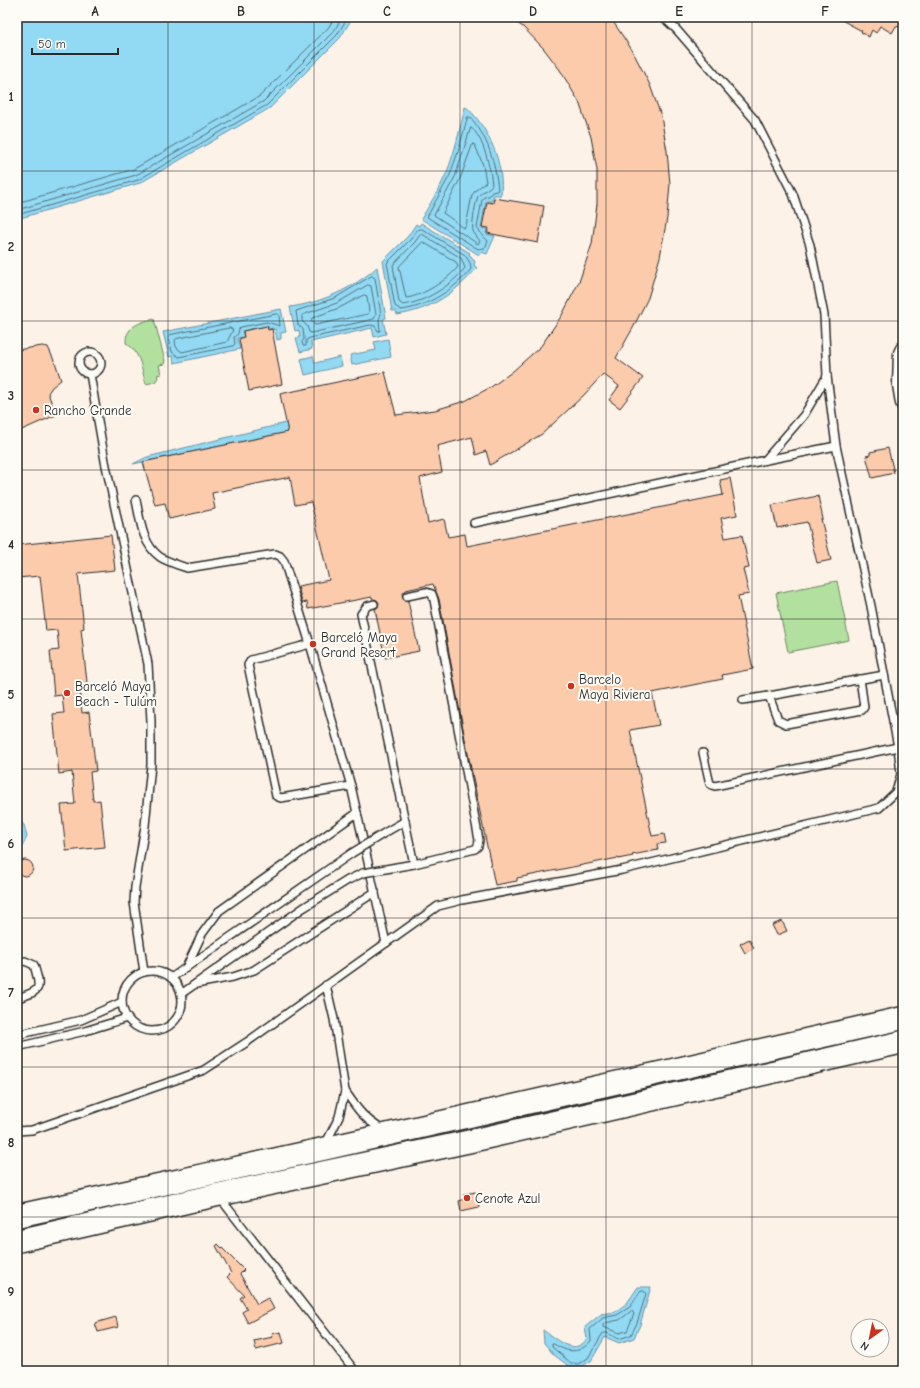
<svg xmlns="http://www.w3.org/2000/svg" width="920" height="1388" viewBox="0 0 920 1388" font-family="'Comic Neue',sans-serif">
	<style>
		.green { fill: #b2e09f; stroke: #6e8665 }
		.water { fill: #92d9f4; stroke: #6993a4 }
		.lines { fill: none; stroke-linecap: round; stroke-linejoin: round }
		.shore { stroke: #54717b; stroke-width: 1 }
		.building { fill: #fccbac; stroke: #2b2b2b }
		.lane-casing { stroke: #2b2b2b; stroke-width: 10 }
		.street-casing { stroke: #2b2b2b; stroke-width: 17 }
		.highway-casing { stroke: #2b2b2b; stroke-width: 25 }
		.lane { stroke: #fdfcf7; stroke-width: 7 }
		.street { stroke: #fdfcf7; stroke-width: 14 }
		.highway { stroke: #fdfcf7; stroke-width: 22 }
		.lane-bridge-casing { stroke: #2b2b2b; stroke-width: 10; stroke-linecap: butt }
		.lane-bridge { stroke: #fdfcf7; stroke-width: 7 }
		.grid { fill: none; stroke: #2b2b2b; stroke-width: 1; stroke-opacity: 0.55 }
		.poi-dot { fill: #c8321e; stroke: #fdfcf7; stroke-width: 1.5 }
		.labels { text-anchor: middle; stroke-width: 4; stroke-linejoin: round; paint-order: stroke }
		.poi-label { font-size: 13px; fill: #2b2b2b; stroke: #fdfcf7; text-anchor: start }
		.neatline { fill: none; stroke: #2b2b2b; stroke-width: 1.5 }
		.grid-label { font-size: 13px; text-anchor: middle; font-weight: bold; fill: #2b2b2b }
	</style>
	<rect width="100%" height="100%" fill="#fdf2e8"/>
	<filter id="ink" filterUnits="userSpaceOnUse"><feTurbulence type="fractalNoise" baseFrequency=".025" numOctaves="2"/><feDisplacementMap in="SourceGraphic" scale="8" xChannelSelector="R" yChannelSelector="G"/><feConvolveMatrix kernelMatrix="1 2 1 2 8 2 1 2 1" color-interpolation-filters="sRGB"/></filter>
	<g filter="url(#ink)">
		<!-- green -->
		<g class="green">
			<path d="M154 319 165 361 164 364 159 365 161 374 157 375 158 378 155 382 146 384C141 368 141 353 126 343 126 340 126 335 128 333 132 324 145 321 154 319Z"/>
			<polygon points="837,581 849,640 788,652 776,593"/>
		</g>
		<!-- water -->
		<g class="water">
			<polygon points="17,17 353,17 340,38 270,108 140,183 17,219"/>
			<path d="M465 107C469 108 471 112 474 115 492 136 504 167 501 195H494L492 201H486L481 228 487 229 486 234 495 236 487 254 481 252 479 255 421 219C430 204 440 188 447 172 455 151 460 129 465 107Z"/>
			<path d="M421 223 470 253 469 255 472 257V259L475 261 474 265 477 268C455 293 431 310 397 315L396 311H392L383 261 408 236 416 224 419 226Z"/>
			<path d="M377 267 386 318 383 319 386 334 374 337 372 328 311 342 312 349 300 352 296 338 300 337 299 330 295 331 290 307C321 303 354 288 377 267Z"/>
			<polygon points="281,309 286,332 281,333 281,339 277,340 275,329 273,330 273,328 269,329 268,326 242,331 244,337 237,338 240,349 174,363 173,356 169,357 163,332"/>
			<polygon points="388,339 391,357 352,365 350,355 376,350 374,342"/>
			<polygon points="313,356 315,363 340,357 342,366 305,375 301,359"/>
			<polygon points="286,423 288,432 133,464 147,457"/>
			<polygon points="17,817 24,825 27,837 22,847 17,851"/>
			<path d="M638 1287H651L640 1325 634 1338 619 1343 605 1337 591 1361 579 1368 570 1367 554 1355 544 1343 543 1330C552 1336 569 1352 580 1345 583 1344 585 1341 587 1339L585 1327 601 1314 615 1312 627 1303Z"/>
		</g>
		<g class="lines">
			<!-- shore -->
			<g class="shore">
				<path d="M468 117H470C488 137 495 162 498 189L497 191 492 192 489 196 484 197 482 200 477 228 484 237 488 241 485 248 478 249 427 217 450 175 458 152Z"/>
				<path d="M471 128C483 135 491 170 492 185 489 189 481 192 478 196 476 201 471 226 473 231 474 234 478 238 480 241L478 244 434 215 455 177Z"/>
				<polygon points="473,144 475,145 483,165 486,182 476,190 472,195 466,226 464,228 443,213 460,179"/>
				<polyline points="17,203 134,169 260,96 328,28 335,17"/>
				<polyline points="17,210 136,175 264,101 333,32 343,17"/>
				<polyline points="17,215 138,180 267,105 337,35 348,17"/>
				<path d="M422 229 465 255 470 263 471 269C455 289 427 307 401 310L395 306 387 263 411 239 417 230Z"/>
				<path d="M422 234 461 258 465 268C451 286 425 302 403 305L399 302 393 265 415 242 420 235Z"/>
				<path d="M423 242 456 262 458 267C447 280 423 296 406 298L399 267Z"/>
				<polygon points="372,276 375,278 381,315 379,319 380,331 378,331 375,326 370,325 310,338 306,340 306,346 303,346 302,342 304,339 303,329 298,325 296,311 335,298"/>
				<polygon points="368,285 371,286 376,314 374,319 311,333 309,332 307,326 302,321 302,315 337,303"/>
				<polygon points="364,295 367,296 369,312 368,314 315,325 311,321 312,318 339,308"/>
				<polygon points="277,314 279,315 280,326 267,322 241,327 239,329 238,334 234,337 235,344 233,346 179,357 172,352 169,337 170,335"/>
				<polygon points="230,328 233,330 227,342 182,352 176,347 175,341 176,339"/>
				<path d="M644 1291 646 1294 637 1323 631 1335 619 1339 607 1333H603L588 1358 578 1364 571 1363 552 1347V1344H554C568 1353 579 1354 591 1341L590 1329 603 1318 617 1315 630 1307 640 1292Z"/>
				<polygon points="632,1311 634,1314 627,1331 619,1333 603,1327 603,1325 605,1323 619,1320"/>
			</g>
		</g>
		<!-- building -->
		<g class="building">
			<polygon points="508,17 610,17 632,50 650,85 661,116 667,151 670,184 667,218 660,257 648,298 633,328 616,358 643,378 620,408 609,400 619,386 603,374 584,395 542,434 490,465 486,451 476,455 472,437 437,446 442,472 420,478 428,523 444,519 448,537 465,534 467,546 723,495 720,480 730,478 737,515 721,518 725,538 742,535 749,568 743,569 749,594 738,596 753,669 722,675 723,679 652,693 659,725 630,730 652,836 664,834 666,843 657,844 658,850 632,855 633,856 618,859 618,858 517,878 517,881 495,885 465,739 439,599 433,584 406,590 402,595 404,600 408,601 419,651 385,658 375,609 378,607 379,603 377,600 373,599 372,597 308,609 307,602 302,603 298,586 329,580 311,502 295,505 290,477 212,493 215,509 169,519 165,503 155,505 143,462 288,432 280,394 385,372 396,415 435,410 465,401 491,387 512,372 541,346 562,315 579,282 592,244 597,204 597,170 591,137 579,102 560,70 544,49 523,27"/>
			<polygon points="836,17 903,17 903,20 899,27 896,26 892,33 880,26 876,33 872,30 869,37 861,32 862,31"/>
			<polygon points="494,198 544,206 538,243 487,233 489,228 482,227 487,202 493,203"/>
			<polygon points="267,326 268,330 272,329 282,384 249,391 239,339 244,337 243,331"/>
			<polygon points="42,346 48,347 56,365 61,380 52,387 48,393 56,415 17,432 17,350"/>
			<polygon points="888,448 894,473 872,478 866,456 870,455 870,452"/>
			<polygon points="818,496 823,519 821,519 831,560 817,563 807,522 777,528 772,505"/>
			<polygon points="111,535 115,570 78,574 84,628 81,629 88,691 80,691 82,713 89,712 96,771 90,772 93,801 100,800 105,847 66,851 61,805 75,804 72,772 59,774 53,714 64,713 62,695 54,696 50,651 59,650 57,630 46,631 40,576 17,578 17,545"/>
			<circle cx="25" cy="868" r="8"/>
			<polygon points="782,921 787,931 777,935 772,925"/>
			<polygon points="749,939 754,948 745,953 740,944"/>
			<polygon points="476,1192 479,1207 461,1211 459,1201 465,1199 464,1194"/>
			<polygon points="218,1244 244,1270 240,1274 257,1304 268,1298 274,1309 248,1323 242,1312 247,1309 240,1298 244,1295 227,1277 231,1273 216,1246"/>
			<polygon points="116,1317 118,1327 98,1332 95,1323"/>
			<polygon points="281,1332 284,1343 256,1350 254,1341 273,1337 272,1334"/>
		</g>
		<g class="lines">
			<defs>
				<g id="lane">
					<circle cx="90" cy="363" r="11"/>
					<polyline points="90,374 105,461 148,664 151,721 151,765 145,826 135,887 134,902 144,972"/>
					<polyline points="766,459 804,415 827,376"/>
					<path d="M136 500C140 519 142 544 160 557 168 562 178 565 187 568L275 554 280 556 284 561 310 644 351 786 386 943"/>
					<polyline points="474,523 766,460 836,446"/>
					<polyline points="374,604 367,606 361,614 414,864 475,849 478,846 479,840 434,600 432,594 426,592 407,596"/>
					<polyline points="310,644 251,660 248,665 276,796 281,798 351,786"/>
					<polyline points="769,696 778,720 786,724 862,710 864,707 860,679"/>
					<polyline points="743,700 769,696 884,675"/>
					<polyline points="703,753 710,784 715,786 898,747"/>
					<polyline points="386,832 405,821"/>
					<polyline points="397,867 414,864"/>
					<path d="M17 962 25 961 34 965C41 989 42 991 17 998"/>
					<polyline points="186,968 202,934 219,911 357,813"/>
					<circle cx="152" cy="1001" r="30"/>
					<polyline points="171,978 352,853"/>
					<polyline points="196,984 233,977 254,970 375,892"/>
					<polyline points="181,994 303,908 348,880 363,873"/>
					<polyline points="17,1035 81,1020 122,1002"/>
					<polyline points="17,1047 85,1031 127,1018"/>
					<path d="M345 1091C358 1110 363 1118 383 1130"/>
					<polyline points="17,1131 32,1130 204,1070 247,1042 438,906 462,900 622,870 879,808 896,792 901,774 898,747 871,606 836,446 827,376 824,315 810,245 793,194 755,120 676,29 663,17"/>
					<polyline points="326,1143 339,1117 345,1091 334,1019 326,985"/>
					<polyline points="220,1198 355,1371"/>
				</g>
				<polyline id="street" points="903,349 901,353 900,385 903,403"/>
				<g id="highway">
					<polyline points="17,1216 323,1149 903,1018"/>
					<polyline points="17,1241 217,1195 471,1141 903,1042"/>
				</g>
			</defs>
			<!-- lane casing -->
			<use href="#lane" class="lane-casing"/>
			<!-- street casing -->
			<use href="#street" class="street-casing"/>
			<!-- highway casing -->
			<use href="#highway" class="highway-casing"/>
			<!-- lane -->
			<use href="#lane" class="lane"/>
			<!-- street -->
			<use href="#street" class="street"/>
			<!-- highway -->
			<use href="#highway" class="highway"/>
			<defs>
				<g id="lane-bridge">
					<polyline points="352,853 386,832"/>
					<polyline points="363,873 397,867"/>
				</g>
			</defs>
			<!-- lane-bridge casing -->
			<use href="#lane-bridge" class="lane-bridge-casing"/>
			<!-- lane-bridge -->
			<use href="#lane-bridge" class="lane-bridge"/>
		</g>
	</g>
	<!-- grid -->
	<path class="grid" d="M168 17V1371M314 17V1371M460 17V1371M606 17V1371M752 17V1371M17 171H903M17 321H903M17 470H903M17 619H903M17 769H903M17 918H903M17 1067H903M17 1217H903"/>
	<!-- markers -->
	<g class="poi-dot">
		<circle cx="36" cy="410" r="4"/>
		<circle cx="313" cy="644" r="4"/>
		<circle cx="571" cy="686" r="4"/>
		<circle cx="67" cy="693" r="4"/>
		<circle cx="467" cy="1198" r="4"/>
	</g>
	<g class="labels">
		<!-- poi labels -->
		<g class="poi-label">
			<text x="44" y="415">Rancho Grande</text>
			<text x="321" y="642">Barceló Maya<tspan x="321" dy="15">Grand Resort</tspan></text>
			<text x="579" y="684">Barcelo<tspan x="579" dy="15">Maya Riviera</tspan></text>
			<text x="75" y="691">Barceló Maya<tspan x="75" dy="15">Beach - Tulúm</tspan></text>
			<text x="475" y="1203">Cenote Azul</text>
		</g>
	</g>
	<!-- margin -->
	<rect width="920" height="1388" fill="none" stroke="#fdfcf7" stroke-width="44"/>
	<!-- north arrow -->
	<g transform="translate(870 1338) rotate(213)"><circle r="19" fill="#fdfcf7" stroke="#a9a8a5"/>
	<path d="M0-3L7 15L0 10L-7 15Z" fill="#c8321e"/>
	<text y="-6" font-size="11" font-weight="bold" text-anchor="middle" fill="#2b2b2b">N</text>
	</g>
	<!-- scale -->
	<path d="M32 48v6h86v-6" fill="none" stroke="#2b2b2b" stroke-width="2"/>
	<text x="38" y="48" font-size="12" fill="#2b2b2b" stroke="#fdfcf7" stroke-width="3" paint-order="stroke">50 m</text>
	<rect x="22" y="22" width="876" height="1344" class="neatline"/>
	<g class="grid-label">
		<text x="95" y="16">A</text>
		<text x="241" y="16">B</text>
		<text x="387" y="16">C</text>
		<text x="533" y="16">D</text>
		<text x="679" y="16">E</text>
		<text x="825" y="16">F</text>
		<text x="11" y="101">1</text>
		<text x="11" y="251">2</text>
		<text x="11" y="400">3</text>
		<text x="11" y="549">4</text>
		<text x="11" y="699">5</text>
		<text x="11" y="848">6</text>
		<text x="11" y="997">7</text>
		<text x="11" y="1147">8</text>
		<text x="11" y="1296">9</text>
	</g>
</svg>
